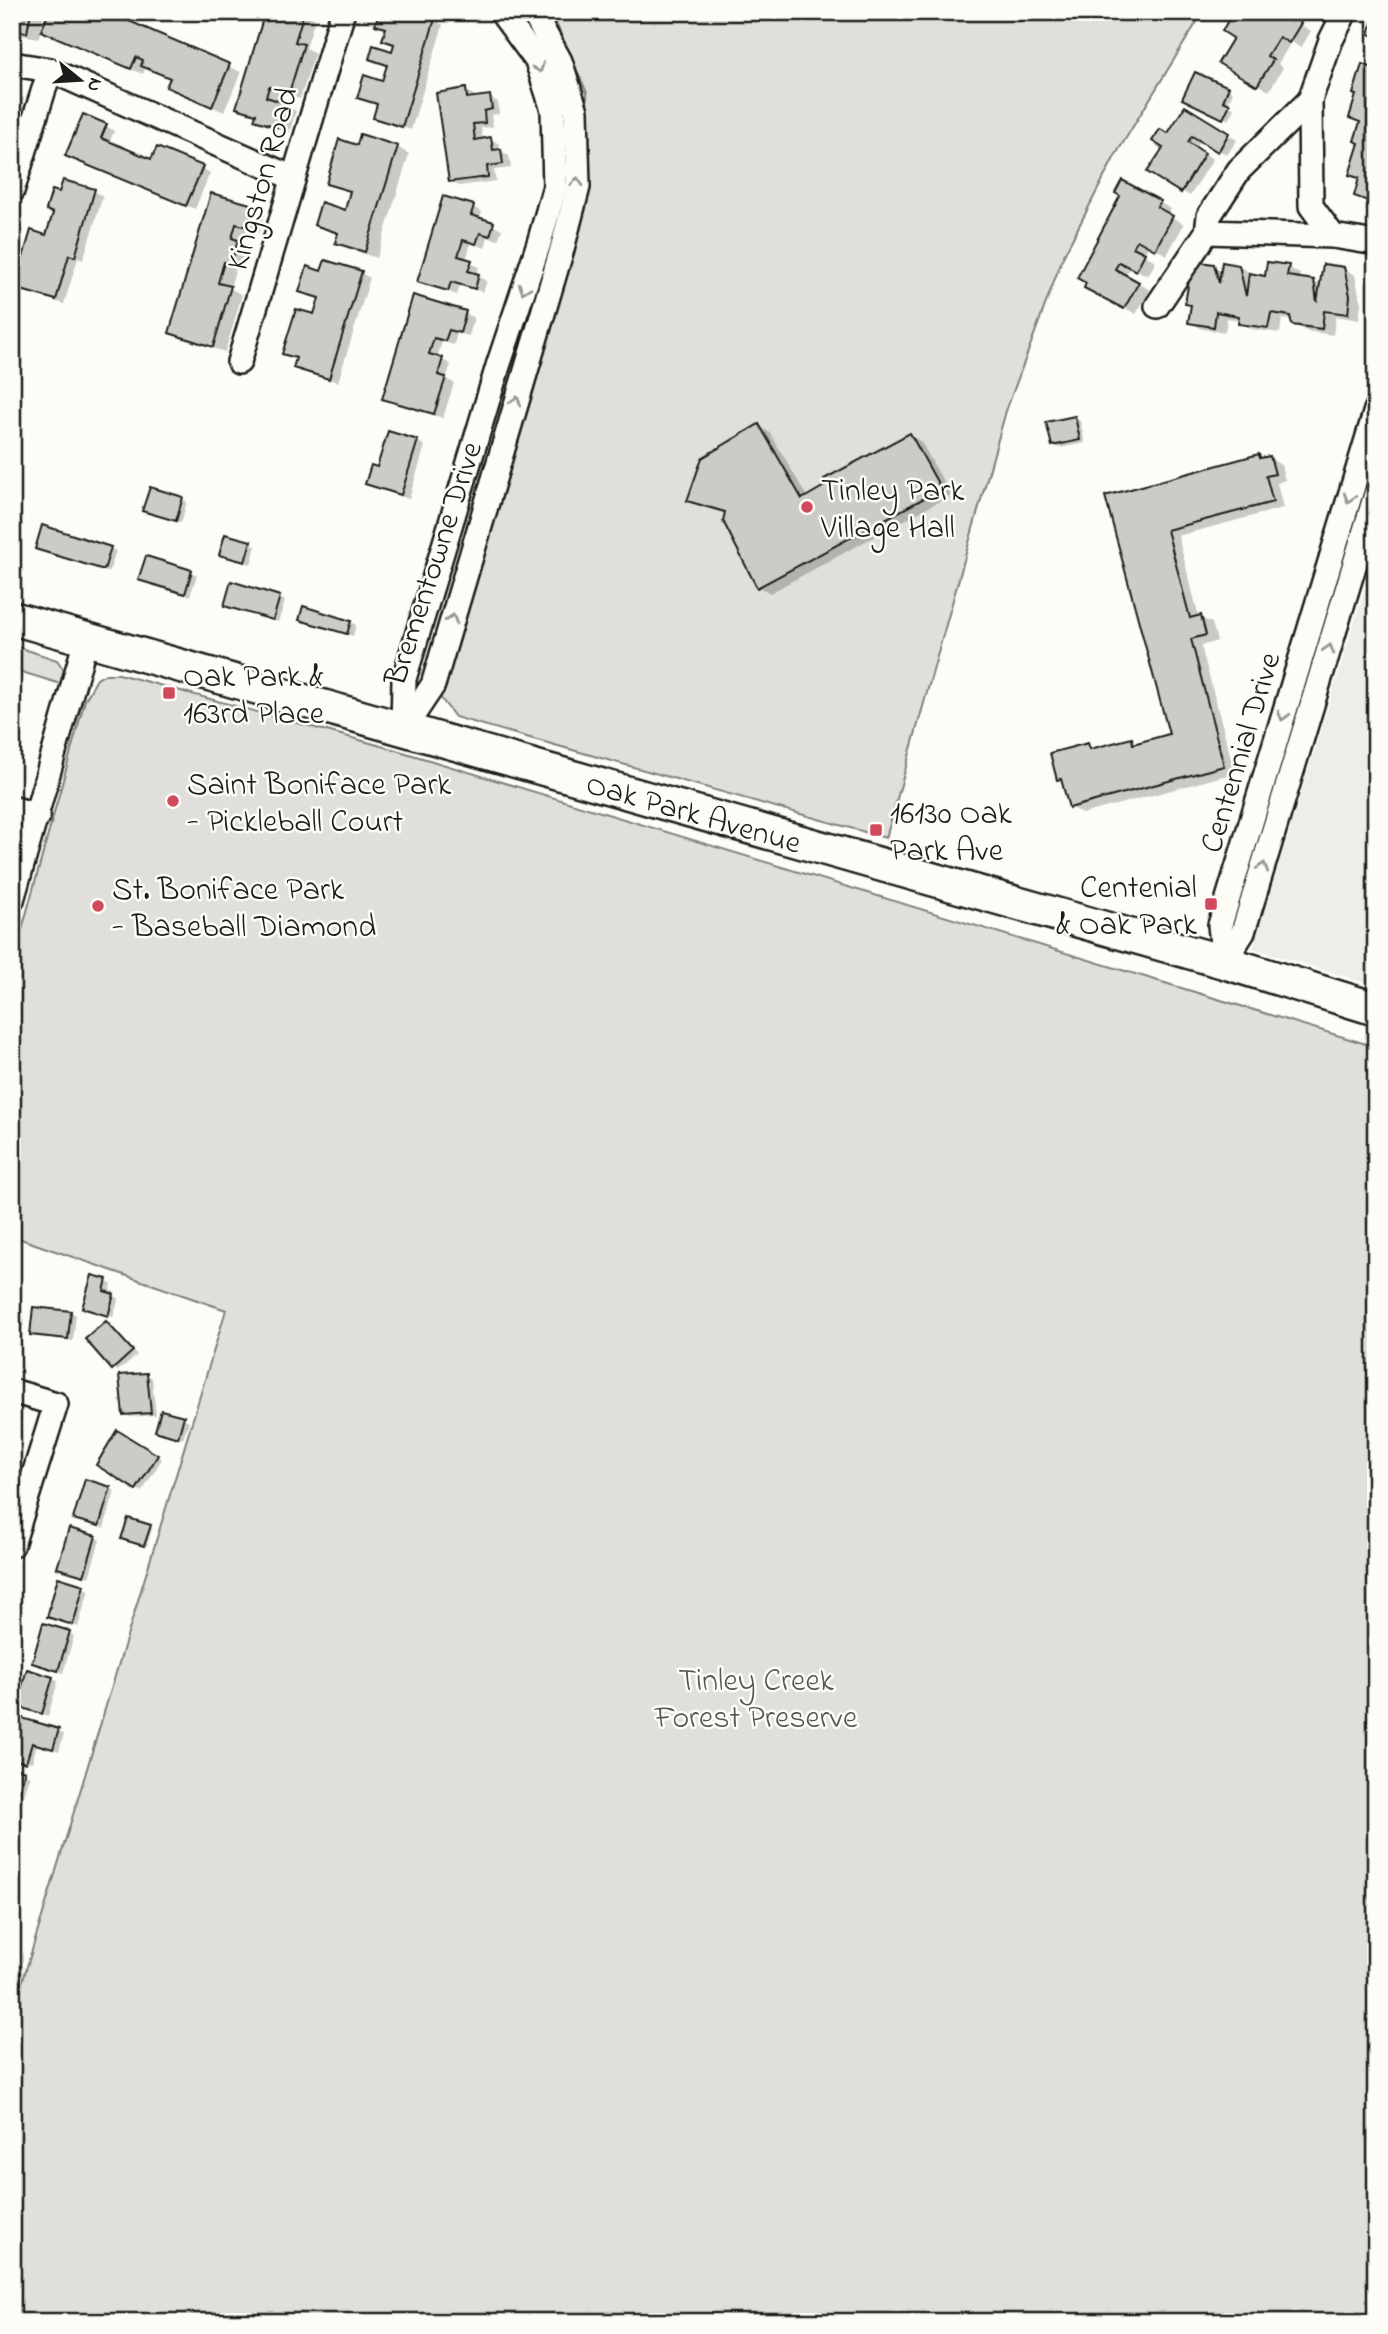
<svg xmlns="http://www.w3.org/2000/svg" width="1388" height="2334" viewBox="0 0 1388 2334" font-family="'Indie Flower',sans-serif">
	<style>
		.built { fill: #eeede9 }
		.green { fill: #e0dfdb; stroke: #7e7e7c; stroke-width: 2 }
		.shadow { fill: #0003 }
		.building { fill: #cccbc8; stroke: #1c1c1c; stroke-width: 2 }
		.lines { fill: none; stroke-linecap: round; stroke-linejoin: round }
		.street-casing { stroke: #1c1c1c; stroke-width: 28 }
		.secondary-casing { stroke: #1c1c1c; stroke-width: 37 }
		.street { stroke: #fdfcf7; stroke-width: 23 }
		.secondary { stroke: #fdfcf7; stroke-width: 32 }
		.oneway { stroke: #989794 }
		.poi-dot { fill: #d1495b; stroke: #fdfcf7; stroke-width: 2.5 }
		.labels { text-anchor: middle; stroke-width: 5; stroke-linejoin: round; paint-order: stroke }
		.street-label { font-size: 32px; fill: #1c1c1c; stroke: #fdfcf7 }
		.poi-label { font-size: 32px; fill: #1c1c1c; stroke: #fdfcf7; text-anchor: start }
		.park-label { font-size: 32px; fill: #575655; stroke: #fdfcf7 }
	</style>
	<rect width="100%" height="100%" fill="#fdfcf7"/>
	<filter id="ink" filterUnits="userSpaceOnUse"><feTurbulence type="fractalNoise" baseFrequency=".0143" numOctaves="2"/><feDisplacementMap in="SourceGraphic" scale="14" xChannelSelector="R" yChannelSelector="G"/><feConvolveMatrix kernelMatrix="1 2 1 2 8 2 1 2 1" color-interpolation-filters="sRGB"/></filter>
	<g filter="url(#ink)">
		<!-- built -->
		<polygon class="built" points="1376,553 1376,986 1253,948"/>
		<!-- green -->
		<g class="green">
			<polygon points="551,12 1203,12 1115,156 1063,257 1006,411 886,838 455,717 440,697 588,194 587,93"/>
			<polygon points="12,645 57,660 64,670 64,685 12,669"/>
			<polygon points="106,674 119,674 396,750 1376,1047 1376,2322 12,2322 12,2016 226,1310 12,1236 12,966 85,700 97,679"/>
		</g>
		<!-- shadow -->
		<g class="shadow">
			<polygon points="12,12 44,12 39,38 12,34"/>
			<polygon points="103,12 241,72 224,112 168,86 171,79 146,66 143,74 55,37"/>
			<polygon points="267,12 312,12 310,16 315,19 306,48 315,53 300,99 281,93 278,102 296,111 289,133 267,126 256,119 257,116 238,107"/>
			<polygon points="1249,12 1304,12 1298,23 1311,31 1301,48 1291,42 1278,64 1283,68 1269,91 1220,62"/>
			<polygon points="397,19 435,20 443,25 411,130 375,117 378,105 360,97 383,83 388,66 371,58 393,53 396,45 384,39 386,29 377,24"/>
			<polygon points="1376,70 1376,205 1356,195 1360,180 1351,175 1361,143 1361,123 1351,117"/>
			<polygon points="1228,89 1233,92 1227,105 1235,109 1229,120 1189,102"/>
			<polygon points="465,90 474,95 475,99 489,97 498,102 499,114 491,115 493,127 481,128 483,140 491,139 499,144 500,150 509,156 511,168 494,170 496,181 459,186 450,181"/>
			<polygon points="12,92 24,98 20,119 13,117 12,119"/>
			<polygon points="1185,108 1237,140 1227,155 1201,139 1196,148 1213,159 1190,196 1150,171"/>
			<polygon points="106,126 114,131 109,143 152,162 202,168 210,173 195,209 75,160"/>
			<polygon points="359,147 397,147 409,154 377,258 349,249 337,242 339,235 316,225 346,212 352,193 328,183"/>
			<polygon points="1123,182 1171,209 1168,215 1184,224 1167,255 1149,245 1144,255 1156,261 1148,276 1131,267 1125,276 1150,290 1136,314 1086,287 1123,195"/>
			<polygon points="94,191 103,196 83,260 78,258 64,304 25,292 16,287 47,237"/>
			<polygon points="212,195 253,207 265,214 259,233 248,229 243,245 249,249 243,269 236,267 230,288 242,295 225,352 182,339 171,332"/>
			<polygon points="473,207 482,212 479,220 502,229 498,240 488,237 485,248 471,243 466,260 479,267 476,276 487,281 483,292 460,285 457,295 420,281"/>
			<polygon points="1214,266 1222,271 1239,266 1251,273 1267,278 1288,267 1300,274 1299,279 1313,281 1321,286 1343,268 1355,275 1361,303 1359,320 1336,316 1333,335 1306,331 1294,324 1293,320 1282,319 1280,333 1251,329 1240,323 1240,320 1227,318 1225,332 1202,329 1190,322 1193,306 1187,303"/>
			<polygon points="322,273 361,273 370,278 338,382 304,372 295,367 298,359 284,353 315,316 321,299 301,291"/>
			<polygon points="414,297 466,313 474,318 469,336 457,333 454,345 442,342 437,358 451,364 446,379 454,383 443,418 392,403 384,398"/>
			<polygon points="1075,418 1080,421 1085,443 1059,448 1053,445"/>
			<polygon points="759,426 770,433 808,498 910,435 921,442 951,495 770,593 758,586 727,514 701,507 689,500"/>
			<polygon points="417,441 425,446 409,499 376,488 367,483 378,469"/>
			<polygon points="1259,456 1265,459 1269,458 1281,465 1285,480 1277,483 1283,508 1178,536 1199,617 1212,623 1217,641 1201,646 1235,773 1082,814 1070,807 1064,782 1058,779 1088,745 1095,749 1131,739 1139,744 1171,736 1107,497"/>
			<polygon points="182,498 187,502 181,523 145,510"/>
			<polygon points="12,519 23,523 17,544 12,543"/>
			<polygon points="226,536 256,546 251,564 221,554"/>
			<polygon points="110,548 116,551 109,572 42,551"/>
			<polygon points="191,572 197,575 190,596 145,582"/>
			<polygon points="279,598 285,601 278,622 231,608"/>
			<polygon points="307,622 351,622 356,625 353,636"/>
			<polygon points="12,707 18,710 12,730"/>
			<polygon points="12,1266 19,1269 14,1287 12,1287"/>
			<polygon points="93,1277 112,1284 109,1294 119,1298 113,1317 89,1310"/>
			<polygon points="71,1312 76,1315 73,1341 38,1337 32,1334"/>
			<polygon points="12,1314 25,1320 18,1344 12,1342"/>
			<polygon points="106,1323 137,1355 118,1371 113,1368"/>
			<polygon points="147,1375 152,1378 156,1415 130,1417 125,1414"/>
			<polygon points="183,1418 189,1421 183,1439 162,1433"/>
			<polygon points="118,1432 162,1459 142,1492 98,1465"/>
			<polygon points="110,1488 115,1491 104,1528 80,1521"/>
			<polygon points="150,1527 152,1528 147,1546 125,1539"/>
			<polygon points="95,1537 100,1540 89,1577 65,1570"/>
			<polygon points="60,1580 89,1590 78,1627 49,1616"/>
			<polygon points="69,1633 74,1636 63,1673 34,1662"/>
			<polygon points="28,1671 58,1681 48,1716 18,1705"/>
			<polygon points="12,1717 64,1734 59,1751 37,1744 32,1762 12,1757"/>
			<polygon points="12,1769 30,1776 19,1812 12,1810"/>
		</g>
		<!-- building -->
		<g class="building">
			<polygon points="12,12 31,12 27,33 12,30"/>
			<polygon points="49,12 108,12 230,64 212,107 166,87 170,78 141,66 143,60 136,57 131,69 41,31"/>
			<polygon points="265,12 304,12 295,42 304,44 289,93 269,87 266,97 285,103 277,127 254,120 256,114 236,108"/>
			<polygon points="379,12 396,17 397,12 414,12 435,19 402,127 373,118 377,104 357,98 364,75 382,81 387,65 369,59 373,45 392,51 394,44 382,40 386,28 375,25"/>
			<polygon points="1233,12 1289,12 1287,15 1301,23 1289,43 1279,37 1267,56 1273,60 1257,86 1218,63 1233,38 1222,31"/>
			<polygon points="1374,16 1376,16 1376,36 1369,34"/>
			<polygon points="1362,64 1376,69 1376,194 1373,203 1354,196 1359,178 1349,175 1359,143 1354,141 1360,122 1349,118 1356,95 1353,94"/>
			<polygon points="1195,72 1229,87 1223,101 1230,104 1223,119 1182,99"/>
			<polygon points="466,88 467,98 490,95 492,109 484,111 485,123 473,124 475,140 491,137 493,150 501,149 503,164 487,166 488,177 449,182 436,93"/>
			<polygon points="1185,106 1229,133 1218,152 1192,136 1188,142 1205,153 1181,193 1147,172 1163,148 1152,141 1160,129 1168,133"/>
			<polygon points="83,114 107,124 101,138 151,159 157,147 203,166 186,206 65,156"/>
			<polygon points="360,134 398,146 365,252 335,243 338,233 314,225 321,202 345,210 350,191 326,184 339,139 357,145"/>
			<polygon points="63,180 95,189 75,257 69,255 56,300 14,288 31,230 46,235 53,213 46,210 52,190 59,192"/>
			<polygon points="1122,180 1161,201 1157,207 1173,216 1155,250 1137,240 1133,247 1145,253 1136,271 1119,262 1115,269 1139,282 1124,309 1084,288 1086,283 1077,278 1120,196 1115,193"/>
			<polygon points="211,193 254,205 248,227 236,224 232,238 238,240 231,264 224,262 218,283 231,286 213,347 169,333"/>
			<polygon points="443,196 474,205 471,215 494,222 490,236 480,233 476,244 463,240 458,256 472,260 468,271 479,274 475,289 451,282 448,291 417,282"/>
			<polygon points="325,260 362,271 329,379 293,368 296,358 282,354 296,309 314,314 319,298 299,292 307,266 321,271"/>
			<polygon points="1192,261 1214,264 1219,283 1222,262 1239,265 1246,296 1249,273 1265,276 1267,262 1289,265 1287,276 1314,280 1317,302 1323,264 1344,267 1350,296 1348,314 1324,311 1322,329 1292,325 1290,316 1271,313 1268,328 1238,324 1239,316 1216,312 1214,327 1188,323 1191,305 1185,304"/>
			<polygon points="413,295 466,311 460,333 449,330 445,341 434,338 429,354 443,358 438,375 446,377 434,414 382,399"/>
			<polygon points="1075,416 1080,440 1052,446 1046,422"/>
			<polygon points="759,424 802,499 826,485 824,479 910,433 941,489 757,588 723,521 725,512 687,501 702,458"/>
			<polygon points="388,431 418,440 401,495 365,484 371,465 377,467"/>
			<polygon points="1259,454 1260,458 1270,456 1275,474 1266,476 1273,502 1167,530 1190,618 1201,615 1206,635 1191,639 1224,766 1069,808 1061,779 1057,780 1050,753 1088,743 1090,749 1132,738 1133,744 1169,734 1105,496"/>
			<polygon points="150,487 183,497 176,521 142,511"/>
			<polygon points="12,517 18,519 12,539"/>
			<polygon points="42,525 111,547 104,570 35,549"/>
			<polygon points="225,534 251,541 245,562 219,555"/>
			<polygon points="146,556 192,570 185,594 138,580"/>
			<polygon points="231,581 280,596 273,620 224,606"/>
			<polygon points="303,606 351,621 347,634 299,620"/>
			<polygon points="92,1275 107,1279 104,1291 114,1294 108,1316 82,1308"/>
			<polygon points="33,1307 71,1311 68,1339 30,1335"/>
			<polygon points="12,1313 21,1315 13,1342 12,1342"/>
			<polygon points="106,1321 133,1351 112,1370 85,1339"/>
			<polygon points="147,1373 151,1413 123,1415 119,1375"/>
			<polygon points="161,1410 184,1416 178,1438 155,1431"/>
			<polygon points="117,1430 158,1455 136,1490 96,1465"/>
			<polygon points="85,1479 111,1487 99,1526 73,1519"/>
			<polygon points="128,1518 151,1525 144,1546 121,1539"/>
			<polygon points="69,1528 96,1536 84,1576 57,1568"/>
			<polygon points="58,1577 84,1585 73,1625 47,1617"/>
			<polygon points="43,1623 70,1631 58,1671 32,1663"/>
			<polygon points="27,1669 53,1677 42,1714 16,1706"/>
			<polygon points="12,1715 59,1729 53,1749 32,1743 26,1763 12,1759"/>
			<polygon points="12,1767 25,1771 14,1811 12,1810"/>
		</g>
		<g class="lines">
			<defs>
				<g id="street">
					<polyline points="1345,12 1331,40 1310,100 1311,206 1333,236 1376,243"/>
					<polyline points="12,64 50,70 293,178"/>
					<polyline points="1310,100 1239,170 1209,216 1207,232 1333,236"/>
					<polyline points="12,191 50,70"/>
					<polyline points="1157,306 1207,232"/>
					<polyline points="239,362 343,12"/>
					<polyline points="403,730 433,685 562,249 578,187 576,111 560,61 533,12"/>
					<polyline points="403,730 404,679 498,366 539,243 555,186 553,110 537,61 501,12"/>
					<polyline points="12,808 38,816"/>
					<polyline points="12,900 86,640"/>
					<polyline points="1224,962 1220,925 1376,410"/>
					<polyline points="1224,962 1243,932 1376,494"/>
					<polyline points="12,1391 56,1404 12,1545"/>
				</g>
				<polyline id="secondary" points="12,618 1224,962 1376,1009"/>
			</defs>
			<!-- street casing -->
			<use href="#street" class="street-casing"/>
			<!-- secondary casing -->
			<use href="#secondary" class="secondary-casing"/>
			<!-- street -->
			<use href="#street" class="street"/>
			<!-- secondary -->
			<use href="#secondary" class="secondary"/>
		</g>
		<!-- one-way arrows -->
		<defs><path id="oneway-chevron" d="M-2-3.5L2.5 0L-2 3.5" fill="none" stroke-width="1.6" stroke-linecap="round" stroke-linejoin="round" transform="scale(1.75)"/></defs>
		<g class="oneway">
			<use href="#oneway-chevron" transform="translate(539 68) rotate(69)"/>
			<use href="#oneway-chevron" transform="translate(577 182) rotate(-87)"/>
			<use href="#oneway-chevron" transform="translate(524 289) rotate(109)"/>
			<use href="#oneway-chevron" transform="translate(516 401) rotate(-74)"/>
			<use href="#oneway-chevron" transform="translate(1349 498) rotate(107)"/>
			<use href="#oneway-chevron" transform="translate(452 619) rotate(-74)"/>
			<use href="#oneway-chevron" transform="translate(1329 649) rotate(-73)"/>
			<use href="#oneway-chevron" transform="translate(1283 716) rotate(106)"/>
			<use href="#oneway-chevron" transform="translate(1263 867) rotate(-73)"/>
		</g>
	</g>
	<!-- markers -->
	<g class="poi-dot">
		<circle cx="807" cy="507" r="7"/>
		<rect x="162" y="686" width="14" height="14" rx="3.5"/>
		<circle cx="173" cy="801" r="7"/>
		<rect x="869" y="823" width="14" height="14" rx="3.5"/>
		<rect x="1204" y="897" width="14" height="14" rx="3.5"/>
		<circle cx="98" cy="906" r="7"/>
	</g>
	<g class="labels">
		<!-- street labels -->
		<g class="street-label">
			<text transform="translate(261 178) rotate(-74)" y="11">Kingston Road</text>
			<text transform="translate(432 563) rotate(-72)" y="11">Brementowne Drive</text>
			<text transform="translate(1239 752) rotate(-73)" y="11">Centennial Drive</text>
			<text transform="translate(694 812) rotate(16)" y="11">Oak Park Avenue</text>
		</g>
		<!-- poi labels -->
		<g class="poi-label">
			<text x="821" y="500">Tinley Park<tspan x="821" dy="37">Village Hall</tspan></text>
			<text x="183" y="686">Oak Park &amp;<tspan x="183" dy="37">163rd Place</tspan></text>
			<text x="187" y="794">Saint Boniface Park<tspan x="187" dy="37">- Pickleball Court</tspan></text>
			<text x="890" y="823">16130 Oak<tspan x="890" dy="37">Park Ave</tspan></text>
			<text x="1197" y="897" text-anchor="end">Centenial<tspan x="1197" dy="37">&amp; Oak Park</tspan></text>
			<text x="112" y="899">St. Boniface Park<tspan x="112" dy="37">- Baseball Diamond</tspan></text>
		</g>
		<!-- park labels -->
		<g class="park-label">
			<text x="756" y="1690">Tinley Creek<tspan x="756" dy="37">Forest Preserve</tspan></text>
		</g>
	</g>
	<!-- margin -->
	<rect width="1388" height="2334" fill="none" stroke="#fdfcf7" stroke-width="42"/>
	<rect x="21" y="21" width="1346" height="2292" fill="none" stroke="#1c1c1c" stroke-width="2.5" filter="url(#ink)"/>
	<!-- north arrow -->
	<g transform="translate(80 80) rotate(108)" stroke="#fdfcf7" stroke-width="5" paint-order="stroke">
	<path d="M0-5L12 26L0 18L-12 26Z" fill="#1c1c1c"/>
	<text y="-10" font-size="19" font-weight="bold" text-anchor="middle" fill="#1c1c1c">N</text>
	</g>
</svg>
